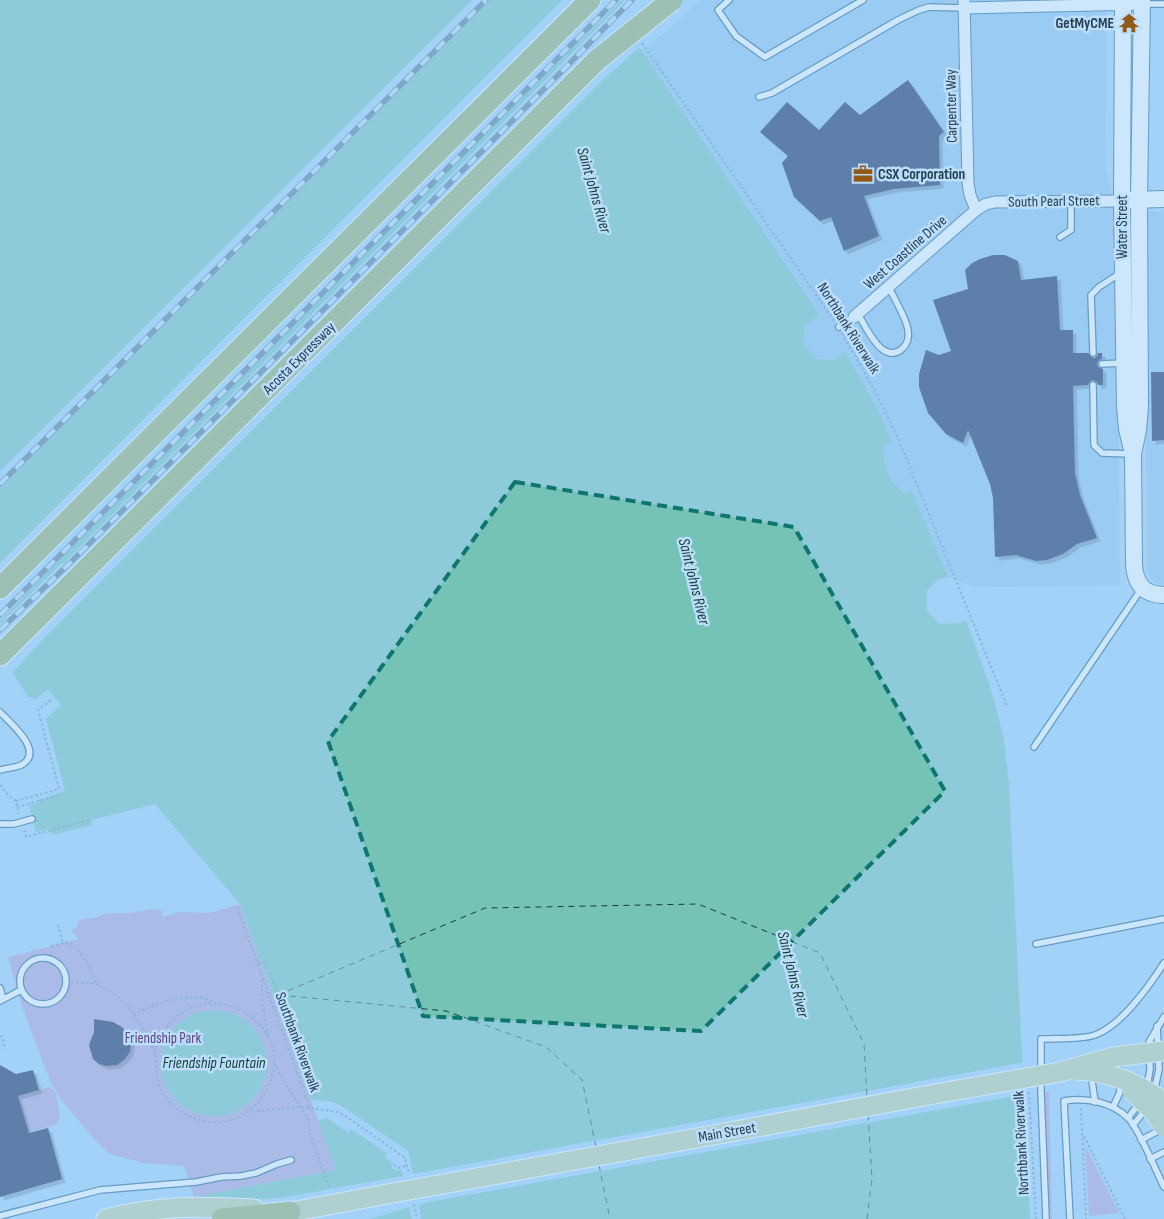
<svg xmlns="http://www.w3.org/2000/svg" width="1164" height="1219" viewBox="0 0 1164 1219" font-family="'Sofia Sans Condensed',sans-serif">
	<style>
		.built { fill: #91c4ed }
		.green { fill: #b4a0d2 }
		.water { fill: #74c3b6 }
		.pier { fill: #a3d2f8 }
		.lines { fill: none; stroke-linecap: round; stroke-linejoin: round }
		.ferry { stroke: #163c36; stroke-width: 1; stroke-dasharray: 6 5; stroke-linecap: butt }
		.building { fill: #091e4d; filter: url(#shadow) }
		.lane-casing { stroke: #1e5a84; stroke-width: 8 }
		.street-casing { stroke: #1e5a84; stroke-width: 13 }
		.secondary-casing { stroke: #1e5a84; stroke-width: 18 }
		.primary-casing { stroke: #fff; stroke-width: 21 }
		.highway-casing { stroke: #fff; stroke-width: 23 }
		.path { stroke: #7096b5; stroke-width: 2; stroke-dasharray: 2.5 2.5; stroke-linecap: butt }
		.lane { stroke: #fff; stroke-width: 5.5 }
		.street { stroke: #fff; stroke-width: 11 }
		.secondary { stroke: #fff; stroke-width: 16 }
		.primary { stroke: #bfcda1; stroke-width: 19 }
		.highway { stroke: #95ac62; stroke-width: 21 }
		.rail-casing { stroke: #54758f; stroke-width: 5.5 }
		.rail { stroke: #bbdefb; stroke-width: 4; stroke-dasharray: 11; stroke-linecap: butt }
		.primary-bridge-casing { stroke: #fff; stroke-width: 21; stroke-linecap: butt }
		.highway-bridge-casing { stroke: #fff; stroke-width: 23; stroke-linecap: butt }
		.primary-bridge { stroke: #bfcda1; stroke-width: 19 }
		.highway-bridge { stroke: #95ac62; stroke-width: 21 }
		.marked { fill: none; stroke: #0f766e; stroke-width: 4; stroke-dasharray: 10 6; stroke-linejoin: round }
		.labels { text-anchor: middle; stroke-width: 5; stroke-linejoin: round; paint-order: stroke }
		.poi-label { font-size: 15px; font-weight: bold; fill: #253e51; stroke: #bbdefb; text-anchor: end }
		.street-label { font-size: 15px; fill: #253e51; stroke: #bbdefb }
		.park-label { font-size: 15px; fill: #624487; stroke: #bbdefb }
		.water-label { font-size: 16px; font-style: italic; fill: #163c36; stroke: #bbdefb }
	</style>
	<defs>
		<filter id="shadow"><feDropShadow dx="3.5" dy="3.5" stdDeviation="0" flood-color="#0004"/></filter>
	</defs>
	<rect width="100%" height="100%" fill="#a3d2f8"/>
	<!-- built -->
	<g class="built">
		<polygon points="701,0 1106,0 1105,161 1117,225 1120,585 975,587 948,577 912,490 904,493 893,484 887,473 883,459 884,446 891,442 876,406 845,351 834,360 816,359 804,345 805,326 820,314 643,51"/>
		<polygon points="1164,211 1164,585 1158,584 1151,579 1147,570 1144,219 1147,212"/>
	</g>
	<!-- green -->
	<g class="green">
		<polygon points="240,904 336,1170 194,1197 184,1166 143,1163 110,1154 94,1139 62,1101 50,1081 21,1004 8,957 79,939 71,930 77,927 79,920 94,918 107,913 130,913 153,909 163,911 162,917 179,912 209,913"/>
		<polygon points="50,1087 56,1093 60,1117 56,1125 31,1132 28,1130 15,1103 21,1090 28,1093"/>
		<polygon points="1049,1092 1049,1095 1052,1219 1049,1219 1044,1093"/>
		<polygon points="1085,1145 1119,1213 1089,1216"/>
	</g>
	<!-- water -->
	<g class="water">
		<path d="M0 0H647L625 25 820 315 805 326 804 345 816 359 834 360 845 351 876 406 892 442 884 446C883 467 888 480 904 493L912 490 948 577 939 579 927 591V611L940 624 959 623 966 620 988 681 995 703 1004 740 1009 785 1030 1219H199L194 1197 336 1170 240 904 155 804 91 820 92 825 52 835 50 829 36 832 29 805 38 803V800L65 791 46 719 61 705 48 689 35 700 32 697H28L14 674 0 662Z"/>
		<circle cx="214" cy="1063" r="53"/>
	</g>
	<!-- pier -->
	<g class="pier">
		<polygon points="472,0 489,0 0,488 0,471"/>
		<polygon points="562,0 622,0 580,41 579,41 59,560 0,621 0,563"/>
		<polygon points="625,0 650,0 628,25 642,45 605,78 45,637 11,674 0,665 0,624 62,563 63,564"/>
		<polygon points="1025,1062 1026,1094 424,1203 419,1205 421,1219 412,1219 409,1207 370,1219 196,1219 192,1198 243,1200 280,1198 403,1176 402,1170 397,1171 391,1167 394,1163 385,1157 387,1153 351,1129 349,1133 327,1118 318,1120 311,1100 332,1102 340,1105 408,1151 413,1174"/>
	</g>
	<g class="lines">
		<!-- ferry -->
		<g class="ferry">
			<polyline points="278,995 485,908 698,904 820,953 864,1044 867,1098"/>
			<polyline points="279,995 446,1011 546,1047 582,1080 596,1147"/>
			<polyline points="599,1165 610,1219"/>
			<polyline points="867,1219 872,1179 868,1114"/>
		</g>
	</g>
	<!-- building -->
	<g class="building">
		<polygon points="908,80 944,132 939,136 940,185 894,189 864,196 879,236 844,251 831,217 820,221 794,197 782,163 788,156 760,132 787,102 819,130 845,102 860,115"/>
		<polygon points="993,255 1005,255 1018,261 1021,280 1057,276 1060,330 1073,330 1073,353 1088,353 1093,358 1096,357 1098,353 1102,353 1102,359 1099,360 1097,364 1098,367 1103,369 1103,385 1098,385 1097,382 1093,380 1090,381 1088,385 1073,386 1075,473 1080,495 1097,538 1077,544 1063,554 1047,560 1036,561 1016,555 995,557 993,498 990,484 968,430 963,443 946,434 928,413 919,387 919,374 926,350 939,355 951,351 933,300 968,289 965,270 972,263 980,259"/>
		<polygon points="1151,372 1164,372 1164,440 1152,441"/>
		<polygon points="94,1019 113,1022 122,1027 128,1034 131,1043 130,1052 125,1059 117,1065 107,1066 99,1064 93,1059 89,1045 94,1032"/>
		<polygon points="0,1065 16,1074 33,1070 39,1090 18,1096 29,1133 48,1128 62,1179 0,1197"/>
	</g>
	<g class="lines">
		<defs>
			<g id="lane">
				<polyline points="729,0 718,10 736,36 765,57 863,0"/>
				<polyline points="1144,4 1164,4"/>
				<polyline points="759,97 772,93 898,20 919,10 929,7 964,8"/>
				<polyline points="1060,237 1071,230 1071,201"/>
				<path d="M858 314C866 327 883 367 903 348 908 343 909 336 908 330 906 317 894 299 889 287"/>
				<polyline points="839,327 854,317"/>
				<polyline points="1093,353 1091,295 1099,287 1119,274"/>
				<polyline points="1102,364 1123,363"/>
				<polyline points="1093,385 1094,445 1102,453 1131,454"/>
				<path d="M0 712C9 722 44 750 23 764 17 768 7 768 0 770"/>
				<polyline points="1034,747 1142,588"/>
				<polyline points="0,824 14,824 32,819"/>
				<polyline points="1036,944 1164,919"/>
				<circle cx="43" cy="981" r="23"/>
				<polyline points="0,988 3,999"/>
				<polyline points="0,1001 21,990"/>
				<polyline points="1091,1074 1095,1102"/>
				<polyline points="1147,1087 1150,1069 1149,1042 1164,1017"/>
				<polyline points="1154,1093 1159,1069 1157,1026"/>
				<polyline points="1113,1107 1120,1092 1118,1067"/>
				<polyline points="1128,1118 1140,1102"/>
				<polyline points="1133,1125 1147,1108"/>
				<polyline points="1141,1140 1162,1129"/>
				<polyline points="1150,1159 1164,1152"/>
				<polyline points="0,1216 100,1190 196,1182 221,1177 241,1176 256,1173 277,1164 291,1160"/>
				<path d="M1046 1219 1041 1092V1039C1057 1038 1081 1040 1095 1035 1121 1026 1150 985 1164 963"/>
				<path d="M1070 1219 1064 1101C1086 1097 1113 1102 1129 1119 1141 1133 1155 1169 1164 1187"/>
			</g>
			<g id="street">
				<polyline points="964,0 968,183 970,195 976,210"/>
				<polyline points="964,8 1142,4"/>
				<polyline points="854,317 976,210 986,204 995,202 1122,201"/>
			</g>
			<g id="secondary">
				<polyline points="1123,0 1122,201 1125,407 1127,429 1132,450"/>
				<path d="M1142 0 1139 200 1140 407 1138 430 1133 454 1134 564C1135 584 1144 595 1164 595"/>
				<polyline points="1129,200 1164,199"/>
			</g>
			<g id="primary">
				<polyline points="730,1132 929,1095"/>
				<polyline points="277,1218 290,1212 393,1193"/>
				<path d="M106 1219C159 1205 200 1206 254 1209"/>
			</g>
			<g id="highway">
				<polyline points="0,588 590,0"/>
				<polyline points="0,655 597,60"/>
				<polyline points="222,1219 290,1212"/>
			</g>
		</defs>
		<!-- lane casing -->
		<use href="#lane" class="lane-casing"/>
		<!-- street casing -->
		<use href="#street" class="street-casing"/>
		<!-- secondary casing -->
		<use href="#secondary" class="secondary-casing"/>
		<!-- primary casing -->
		<use href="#primary" class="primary-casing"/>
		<!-- highway casing -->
		<use href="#highway" class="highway-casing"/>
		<!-- path -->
		<g class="path">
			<polyline points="642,43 834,321"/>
			<polyline points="842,333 877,395 898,438 1007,706"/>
			<polyline points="0,785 9,796 16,801 19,814"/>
			<polyline points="16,801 59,789 38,710 51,700"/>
			<polyline points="17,807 60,795"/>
			<polyline points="24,830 26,837 89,820"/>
			<polyline points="237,907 310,1108 337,1112 347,1117 405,1158 409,1174"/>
			<polyline points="58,925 63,943"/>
			<path d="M51 946 69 942C83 953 91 968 96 984"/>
			<polyline points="258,964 266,961 315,1096"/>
			<polyline points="262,979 262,1001 268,1036"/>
			<path d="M66 982C76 983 87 982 96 984 124 994 144 1025 154 1051 158 1063 155 1076 160 1088 171 1113 205 1128 231 1120 246 1115 257 1105 265 1092 309 1021 186 955 154 1053"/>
			<path d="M133 1014C160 1003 187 990 215 1002"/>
			<polyline points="0,1036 2,1036 5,1049"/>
			<polyline points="274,1063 288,1088 309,1120 310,1134 330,1190"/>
			<polyline points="1029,1092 1036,1219"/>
			<polyline points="1081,1108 1086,1219"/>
			<polyline points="247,1112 300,1107 309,1108"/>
			<polyline points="1084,1136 1125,1219"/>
			<polyline points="394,1165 398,1168 406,1166"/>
			<polyline points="414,1204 417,1219"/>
		</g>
		<!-- lane -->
		<use href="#lane" class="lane"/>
		<!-- street -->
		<use href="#street" class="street"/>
		<!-- secondary -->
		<use href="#secondary" class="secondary"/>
		<!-- primary -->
		<use href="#primary" class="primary"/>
		<!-- highway -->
		<use href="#highway" class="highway"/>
		<defs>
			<g id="rail">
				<polyline points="0,484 486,0"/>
				<polyline points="0,615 616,0"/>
				<polyline points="0,630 72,561 568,65 632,0"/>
			</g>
		</defs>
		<!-- rail casing -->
		<use href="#rail" class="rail-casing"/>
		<!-- rail -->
		<use href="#rail" class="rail"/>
		<defs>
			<g id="primary-bridge">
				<path d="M1076 1070C1108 1071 1139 1084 1164 1102"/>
				<polyline points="1132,1091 1154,1112 1164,1127"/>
				<polyline points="929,1095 1060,1072 1113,1057 1164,1051"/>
				<polyline points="393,1193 730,1132"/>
			</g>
			<polyline id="highway-bridge" points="597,60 672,0"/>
		</defs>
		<!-- primary-bridge casing -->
		<use href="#primary-bridge" class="primary-bridge-casing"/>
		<!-- highway-bridge casing -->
		<use href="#highway-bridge" class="highway-bridge-casing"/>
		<!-- primary-bridge -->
		<use href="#primary-bridge" class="primary-bridge"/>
		<!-- highway-bridge -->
		<use href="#highway-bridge" class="highway-bridge"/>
	</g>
	<!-- marked area -->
	<path d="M0 0H1164V1219H0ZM515 482 794 527 945 791 701 1031 423 1016 328 741Z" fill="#a3d2f8" fill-opacity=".55" fill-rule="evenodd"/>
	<path class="marked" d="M515 482 794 527 945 791 701 1031 423 1016 328 741Z"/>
	<!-- icons -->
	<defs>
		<symbol id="temple-bare" viewBox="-9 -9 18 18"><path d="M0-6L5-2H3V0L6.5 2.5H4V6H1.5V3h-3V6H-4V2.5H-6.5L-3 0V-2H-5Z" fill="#935917" stroke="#bbdefb" stroke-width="2.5" paint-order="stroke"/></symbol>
		<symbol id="office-bare" viewBox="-9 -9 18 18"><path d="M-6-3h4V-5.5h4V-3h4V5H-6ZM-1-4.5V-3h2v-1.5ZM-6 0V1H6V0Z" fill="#935917" stroke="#bbdefb" stroke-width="2.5" paint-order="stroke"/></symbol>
	</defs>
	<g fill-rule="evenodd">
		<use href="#temple-bare" x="1115" y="9" width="28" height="28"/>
		<use href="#office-bare" x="849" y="160" width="28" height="28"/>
	</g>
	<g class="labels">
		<!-- poi labels -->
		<g class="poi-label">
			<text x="1114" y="28">GetMyCME</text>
			<text x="878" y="179" text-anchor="start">CSX Corporation</text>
		</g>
		<!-- street labels -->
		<g class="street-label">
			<text transform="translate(951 106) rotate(-91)" y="5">Carpenter Way</text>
			<text transform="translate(1054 201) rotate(-1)" y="5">South Pearl Street</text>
			<text transform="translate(1122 227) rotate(-90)" y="5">Water Street</text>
			<text transform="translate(905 252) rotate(-41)" y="5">West Coastline Drive</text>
			<text transform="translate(849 328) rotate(58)" y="5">Northbank Riverwalk</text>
			<text transform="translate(299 358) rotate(-45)" y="5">Acosta Expressway</text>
			<text transform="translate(298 1042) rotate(70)" y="5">Southbank Riverwalk</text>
			<text transform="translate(727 1132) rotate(-10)" y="5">Main Street</text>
			<text transform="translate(1021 1143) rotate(-93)" y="5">Northbank Riverwalk</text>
		</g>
		<!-- park labels -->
		<g class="park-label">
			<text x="163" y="1043">Friendship Park</text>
		</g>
		<!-- water labels -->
		<g class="water-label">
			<text transform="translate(595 190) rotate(74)" y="6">Saint Johns River</text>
			<text transform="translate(695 581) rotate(76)" y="6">Saint Johns River</text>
			<text transform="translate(794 974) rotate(76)" y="6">Saint Johns River</text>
			<text x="214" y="1068">Friendship Fountain</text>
		</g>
	</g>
</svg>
